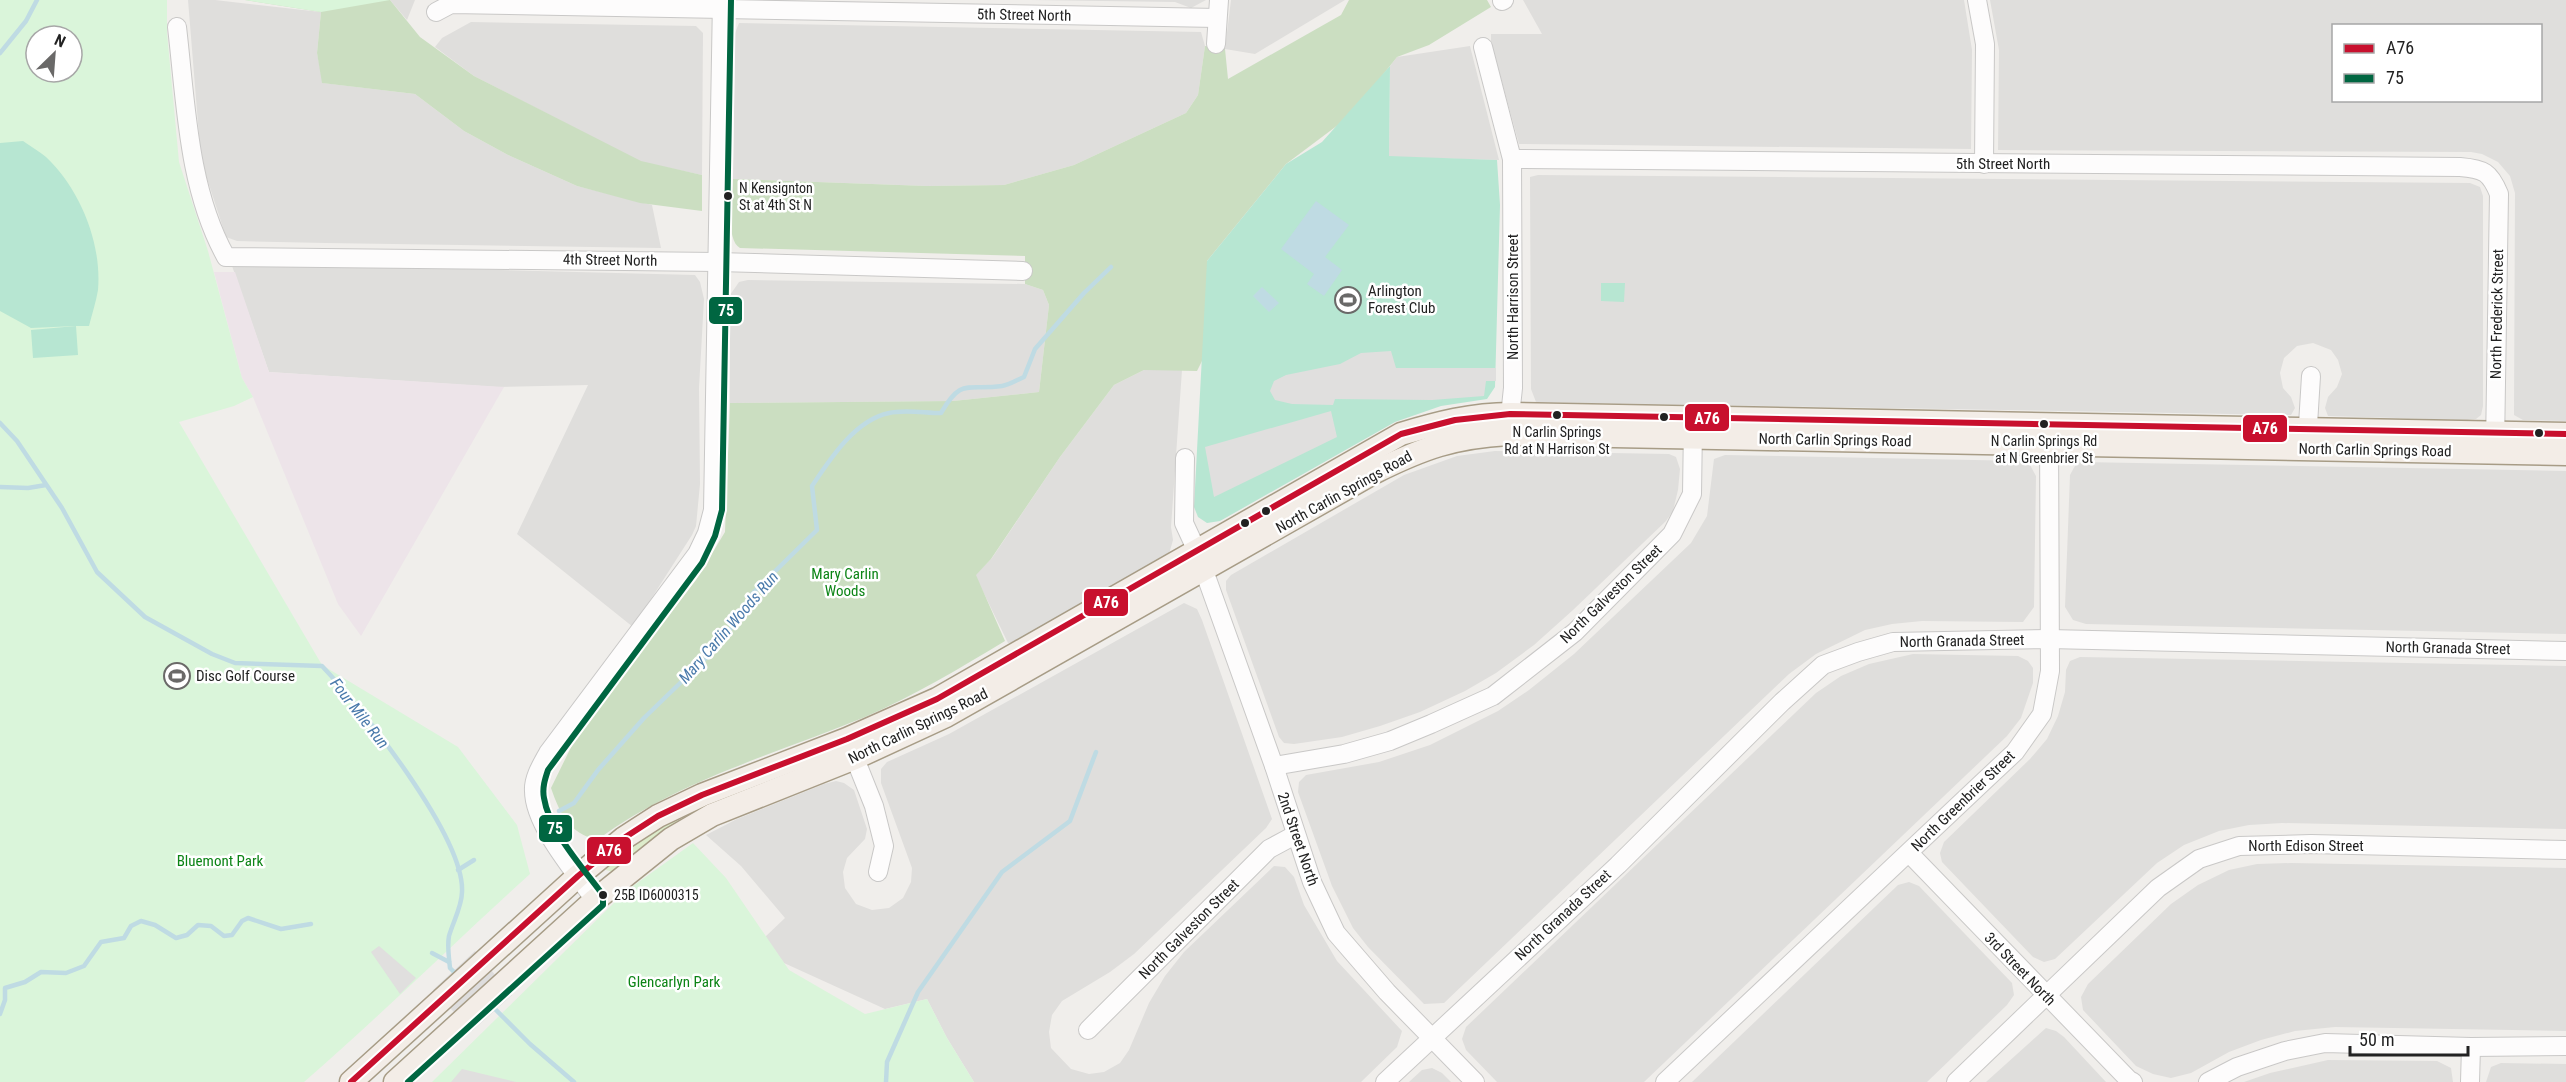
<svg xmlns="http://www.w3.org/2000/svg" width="2566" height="1082" viewBox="0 0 2566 1082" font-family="'Roboto Condensed',sans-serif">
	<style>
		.residential { fill: #dfdedc; fill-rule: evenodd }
		.industrial { fill: #ede4e9 }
		.grass { fill: #ddeccb }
		.forest { fill: #cbdec1 }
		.park { fill: #daf5da; fill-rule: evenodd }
		.pitch { fill: #b7e6d2 }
		.parking { fill: #e0dfde }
		.water { fill: #bfdbe3 }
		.pier { fill: #dedddd }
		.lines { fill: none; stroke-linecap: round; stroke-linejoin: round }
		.stream { stroke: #bfdbe3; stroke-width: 4.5 }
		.minor-casing { stroke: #c9c8c7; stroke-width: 20 }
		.major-casing { stroke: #a79c86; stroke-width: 25 }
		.minor { stroke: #fdfcfc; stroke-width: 18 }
		.major { stroke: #f3ede7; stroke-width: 22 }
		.bus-1-casing { stroke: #fff; stroke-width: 10 }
		.bus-2-casing { stroke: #fff; stroke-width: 10 }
		.bus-1 { stroke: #c8102e; stroke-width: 6 }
		.bus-2 { stroke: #006641; stroke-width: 6 }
		.bus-dot { fill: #222; stroke: #fff; stroke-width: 2 }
		.labels { text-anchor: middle; stroke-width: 5; stroke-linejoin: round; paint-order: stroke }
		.bus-label { font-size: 14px; fill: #222; stroke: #fff; text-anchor: start }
		.street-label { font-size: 15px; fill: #222; stroke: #fff }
		.poi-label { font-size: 15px; fill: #222; stroke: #fff; text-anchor: start }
		.park-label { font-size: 15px; fill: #0c8416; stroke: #fff }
		.water-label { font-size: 16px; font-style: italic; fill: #4a7aab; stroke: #fff }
		.line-badge { stroke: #fff; stroke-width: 2 }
		.badge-label { font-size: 16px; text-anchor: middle; font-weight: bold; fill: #fff }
	</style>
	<rect width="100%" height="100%" fill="#f0eeeb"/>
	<!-- residential -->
	<g class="residential">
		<polygon points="188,0 215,0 321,12 317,53 323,83 415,94 464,131 508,155 577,186 652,205 661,248 326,243 237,241 226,237 201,160"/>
		<polygon points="390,0 415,0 407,20"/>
		<polygon points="1030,0 1206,0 1191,8 1175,2"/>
		<polygon points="1231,0 1345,0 1255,54 1225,49"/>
		<polygon points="1523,0 1964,0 1972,50 1971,149 1519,144 1491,42 1491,34 1542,34"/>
		<path d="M1990 0H2566V421L2523 420 2514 415 2515 193 2510 176 2498 162 2482 154 2471 152 1998 150 1999 50ZM2334 26H2540V100H2334Z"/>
		<polygon points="471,22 696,26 703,33 702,175 641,162 474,76 435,47 442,38"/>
		<polygon points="739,23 1201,32 1205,46 1198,95 1186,113 1074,165 1004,185 927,186 733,179 735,33"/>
		<polygon points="1470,46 1499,160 1389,157 1390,66 1397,57"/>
		<polygon points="1538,175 2470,183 2480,187 2483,196 2483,406 2481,415 2476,419 2467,420 2328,416 2325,408 2328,397 2337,387 2342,374 2338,360 2331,350 2313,343 2297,346 2284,358 2280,373 2283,388 2291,397 2295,408 2291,415 1536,402 1531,389 1530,177"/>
		<polygon points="231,263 695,275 700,282 704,299 699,388 700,484 696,526 692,535 633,627 517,534 588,385 497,387 269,372"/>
		<polygon points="748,280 1025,284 1043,290 1049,305 1039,392 953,401 730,403 730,295 739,282"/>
		<polygon points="1144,370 1182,370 1171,527 1173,540 1169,554 1017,642 1008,643 975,575 992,558 1060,457 1114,385"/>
		<polygon points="1495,451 1669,454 1676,457 1680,469 1678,490 1673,511 1666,521 1573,610 1534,645 1496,673 1465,691 1420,712 1380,726 1342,737 1294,744 1284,743 1279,737 1226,590 1226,581 1231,575 1404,475 1457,456"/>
		<polygon points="1725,455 2023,461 2030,465 2036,476 2034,607 2023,622 1922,621 1892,624 1865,630 1816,654 1789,674 1444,1003 1424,1004 1368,947 1353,928 1332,886 1298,792 1299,782 1306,775 1379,762 1430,745 1498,711 1529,690 1574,654 1691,543 1707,516 1714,459"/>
		<polygon points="2081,462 2566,471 2566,634 2086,624 2073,620 2065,607 2070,475 2076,464"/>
		<polygon points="1184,603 1197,609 1202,620 1272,819 1266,828 1134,954 1110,972 1062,1001 1052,1015 1049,1032 1051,1048 1071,1069 1089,1074 1104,1072 1120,1063 1129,1050 1149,1003 1165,976 1184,952 1274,866 1285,867 1294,877 1304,905 1337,961 1402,1031 1397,1047 1361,1082 974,1082 947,1038 927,999 885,1009 784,963 765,937 785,918 741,866 706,835 737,819 824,784 836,781 844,783 854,790 867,829 865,839 847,858 843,872 845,888 856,904 872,910 889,908 903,898 911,882 912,868 881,783 881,769 887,762 949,734"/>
		<polygon points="1913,654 2018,656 2028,661 2033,668 2033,683 2021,718 2007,736 1644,1082 1497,1082 1466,1050 1462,1039 1466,1027 1816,693 1841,676 1869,664"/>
		<polygon points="2080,657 2566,666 2566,829 2282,823 2249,825 2219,831 2184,845 2157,863 2055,959 2044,962 2033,957 1942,862 1940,853 1944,842 2030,759 2047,739 2058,716 2065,692 2066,670 2070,661"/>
		<polygon points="2291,863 2566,868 2566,1031 2335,1027 2295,1031 2261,1040 2229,1052 2191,1073 2171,1078 2153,1074 2136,1066 2083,1010 2081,997 2088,984 2171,904 2198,885 2229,870 2257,864"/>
		<polygon points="1909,882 1919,886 2012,983 2014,995 2007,1005 1927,1082 1692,1082 1898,885"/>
		<polygon points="2046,1028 2056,1031 2064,1037 2106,1082 1986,1082"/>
		<polygon points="2328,1060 2437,1061 2451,1068 2453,1082 2244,1082 2270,1073"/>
		<polygon points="2501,1063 2566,1064 2566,1082 2486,1082 2491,1067"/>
		<polygon points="1432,1068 1442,1073 1451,1082 1409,1082 1422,1070"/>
	</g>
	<!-- industrial -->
	<polygon class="industrial" points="214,272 235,272 269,372 504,387 361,636 338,604 253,397 242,378"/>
	<!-- grass -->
	<polygon class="grass" points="721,796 614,872 606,870 606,863 640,838"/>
	<!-- forest -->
	<g class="forest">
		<polygon points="245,0 390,0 420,37 474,76 641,161 702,175 702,211 640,203 577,186 508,155 464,131 415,94 322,83 317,53 321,12"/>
		<path d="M1349 0H1487L1491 7 1429 45 1397 57 1350 116 1286 164 1207 261 1213 339 1197 371 1144 370 1114 385 1060 457 991 559 976 575 1005 641C960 668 914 696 865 717 773 755 679 780 597 840 569 833 560 814 551 788L578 733 696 580 725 532 730 403 953 401 1039 392 1049 305 1043 290 1025 284V256L740 248C725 240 732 195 733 179L927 186 1004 185 1074 165 1186 113 1198 95 1205 46 1225 49 1228 79 1341 15Z"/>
	</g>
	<!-- park -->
	<g class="park">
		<path d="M0 0H167V33L179 162 208 251 242 378 253 397 234 406 179 422 322 665 458 747 517 825 530 874C454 943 381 1015 304 1082H0ZM36 36H72V72H36Z"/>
		<polygon points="245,0 390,0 321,12"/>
		<polygon points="693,843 726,878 789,970 865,1014 927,999 947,1038 974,1082 432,1082 626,891"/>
	</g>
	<!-- pitch -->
	<g class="pitch">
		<polygon points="1390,66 1389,156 1497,160 1500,205 1495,387 1487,399 1441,406 1395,422 1220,521 1207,523 1198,517 1194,507 1207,261 1286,164 1322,142"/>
		<path d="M23 141C30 146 39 151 46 157 80 189 102 243 98 290 96 302 92 314 89 326H76L78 355 33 358 31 330 76 326 31 328 0 311V143Z"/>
		<polygon points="1601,283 1625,283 1624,302 1601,301"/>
	</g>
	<!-- parking -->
	<g class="parking">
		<polygon points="1391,351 1396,368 1496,368 1496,381 1486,381 1484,396 1432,400 1335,399 1333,405 1292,404 1275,400 1270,391 1274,381 1286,375 1340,364 1361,353"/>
		<polygon points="1331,411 1337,437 1214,497 1205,447"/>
		<polygon points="379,946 416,978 400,994 371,952"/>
		<polygon points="462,1069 516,1082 451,1082"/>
	</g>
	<!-- water -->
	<g class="water">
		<polygon points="1316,201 1349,225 1325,257 1342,270 1324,296 1307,284 1314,274 1281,249"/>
		<polygon points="1262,287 1279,303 1269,312 1253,296"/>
	</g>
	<!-- pier -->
	<polygon class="pier" points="475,951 512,995 472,1031 433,990"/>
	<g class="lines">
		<!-- stream -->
		<g class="stream">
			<polyline points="0,53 26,21 37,0"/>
			<path d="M0 423 17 441 62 508 97 572 145 617 212 654 235 663 322 666C360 706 465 837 462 892 462 906 453 922 449 936 447 946 449 958 450 968L458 976"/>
			<polyline points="0,487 28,488 46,485"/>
			<path d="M559 811 574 803 598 770 644 718 706 658 735 623 752 594 817 530 812 486C830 459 855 420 889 413 904 409 925 413 941 413 962 377 967 391 1002 386 1009 385 1017 380 1024 377L1035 349 1084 293 1111 267"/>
			<polyline points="458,870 474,860"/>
			<polyline points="432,953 449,962"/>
			<polyline points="489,1003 530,1044 574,1082"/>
			<polyline points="0,1014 5,1000 5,988 25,982 41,972 66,973 84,966 101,942 124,938 131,926 141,921 155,925 176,938 187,935 198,925 211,926 224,936 232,935 242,921 248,918 281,929 311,924"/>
			<polyline points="886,1082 887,1062 918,992 1002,872 1070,821 1096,752"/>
		</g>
		<defs>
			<g id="minor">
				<polyline points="1977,0 1985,44 1984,164"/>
				<polyline points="1502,1 1504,0"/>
				<polyline points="436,12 451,4 1217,18"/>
				<path d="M177 27C186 104 188 189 226 257L718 262 1023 271"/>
				<polyline points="1216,44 1219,0"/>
				<polyline points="1483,47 1512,159 1513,388 1509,425"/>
				<path d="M1512 159 2460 167C2484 169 2490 172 2499 194L2495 446"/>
				<polyline points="2307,441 2311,376"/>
				<polyline points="1185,458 1184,523 1197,551 1274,766 1312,882 1336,933 1387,992 1475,1082"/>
				<polyline points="850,746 874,806 884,846 878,872"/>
				<polyline points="1274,766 1344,754 1390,741 1431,724 1493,696 1575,632 1672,534 1692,494 1693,426"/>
				<polyline points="1909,853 2129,1080 2133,1082"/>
				<path d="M595 900C576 873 534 825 534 791 533 778 542 764 548 753L697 554 707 533 713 510 722 0"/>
				<polyline points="1088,1030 1269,849 1295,835"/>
				<polyline points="1385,1082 1618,865 1782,702 1823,665 1858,652 1893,642 2049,639 2566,651"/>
				<polyline points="1665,1082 1983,782 2015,752 2042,714 2050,671 2049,431"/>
				<polyline points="1956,1082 2158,888 2199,859 2239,846 2311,844 2566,850"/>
				<polyline points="2208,1082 2237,1067 2285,1051 2325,1043 2471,1047 2566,1046"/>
				<polyline points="2470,1082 2471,1047"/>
			</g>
			<g id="major">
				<path d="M351 1082 578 876 624 838 658 816 702 795 847 739 937 699 1401 434C1438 423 1472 414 1510 414L2566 434"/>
				<path d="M395 1082 595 900 671 839 712 815 855 758 946 716 1375 472C1423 448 1454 437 1508 434L2566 454"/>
			</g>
		</defs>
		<!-- minor casing -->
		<use href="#minor" class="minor-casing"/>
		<!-- major casing -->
		<use href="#major" class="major-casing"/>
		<!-- minor -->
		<use href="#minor" class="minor"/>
		<!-- major -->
		<use href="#major" class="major"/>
		<defs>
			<polyline id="bus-1" points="351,1082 578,876 624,838 658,816 702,795 847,739 937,699 1401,434 1455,420 1510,414 2566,434"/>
			<path id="bus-2" d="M408 1082 603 905V895C584 869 549 831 544 798 542 788 545 779 548 770L702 563 715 536 722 510 731 0"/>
		</defs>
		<!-- bus-1 casing -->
		<use href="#bus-1" class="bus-1-casing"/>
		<!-- bus-2 casing -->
		<use href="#bus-2" class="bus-2-casing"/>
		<!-- bus-1 -->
		<use href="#bus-1" class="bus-1"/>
		<!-- bus-2 -->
		<use href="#bus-2" class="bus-2"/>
	</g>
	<!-- icons -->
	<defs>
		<symbol id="stadium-ring" viewBox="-11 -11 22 22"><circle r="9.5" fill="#fff" stroke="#6a6968" stroke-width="1.5"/><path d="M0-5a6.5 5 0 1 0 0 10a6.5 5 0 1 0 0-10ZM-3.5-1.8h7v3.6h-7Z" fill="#6a6968"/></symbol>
	</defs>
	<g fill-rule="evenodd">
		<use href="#stadium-ring" x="1333" y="285" width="30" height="30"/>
		<use href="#stadium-ring" x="162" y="661" width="30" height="30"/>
	</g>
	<!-- markers -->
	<g class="bus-dot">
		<circle cx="728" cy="196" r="5"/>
		<circle cx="1557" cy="415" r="5"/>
		<circle cx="1664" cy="417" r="5"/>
		<circle cx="2044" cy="424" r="5"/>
		<circle cx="2539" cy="433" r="5"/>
		<circle cx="1266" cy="511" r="5"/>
		<circle cx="1245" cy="523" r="5"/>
		<circle cx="603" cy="895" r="5"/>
	</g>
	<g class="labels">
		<!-- bus labels -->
		<g class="bus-label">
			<text x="739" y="193">N Kensignton<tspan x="739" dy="17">St at 4th St N</tspan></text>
			<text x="1557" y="437" text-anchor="middle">N Carlin Springs<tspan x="1557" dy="17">Rd at N Harrison St</tspan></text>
			<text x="2044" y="446" text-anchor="middle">N Carlin Springs Rd<tspan x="2044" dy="17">at N Greenbrier St</tspan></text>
			<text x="614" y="900">25B ID6000315</text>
		</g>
		<!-- street labels -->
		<g class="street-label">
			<text transform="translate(1024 15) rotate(1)" y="5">5th Street North</text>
			<text x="2003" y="169">5th Street North</text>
			<text transform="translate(610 260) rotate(1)" y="5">4th Street North</text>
			<text transform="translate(1513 297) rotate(-90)" y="5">North Harrison Street</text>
			<text transform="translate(2497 314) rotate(-89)" y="5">North Frederick Street</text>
			<text transform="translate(1835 440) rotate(1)" y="5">North Carlin Springs Road</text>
			<text transform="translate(2375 450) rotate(1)" y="5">North Carlin Springs Road</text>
			<text transform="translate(1344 492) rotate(-29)" y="5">North Carlin Springs Road</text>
			<text transform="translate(1611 594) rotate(-44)" y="5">North Galveston Street</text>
			<text transform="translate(1962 641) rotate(-1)" y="5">North Granada Street</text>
			<text transform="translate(2448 648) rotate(1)" y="5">North Granada Street</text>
			<text transform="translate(918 726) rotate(-26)" y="5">North Carlin Springs Road</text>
			<text transform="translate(1963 801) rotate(-44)" y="5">North Greenbrier Street</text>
			<text transform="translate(1298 839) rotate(71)" y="5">2nd Street North</text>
			<text x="2306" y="851">North Edison Street</text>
			<text transform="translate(1563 915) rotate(-43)" y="5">North Granada Street</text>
			<text transform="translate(1189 929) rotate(-45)" y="5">North Galveston Street</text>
			<text transform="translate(2020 969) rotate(46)" y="5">3rd Street North</text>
		</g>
		<!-- poi labels -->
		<g class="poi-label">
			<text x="1368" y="296">Arlington<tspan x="1368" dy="17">Forest Club</tspan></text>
			<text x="196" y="681">Disc Golf Course</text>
		</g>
		<!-- park labels -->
		<g class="park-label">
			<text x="845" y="579">Mary Carlin<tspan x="845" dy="17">Woods</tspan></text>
			<text x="220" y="866">Bluemont Park</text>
			<text x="674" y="987">Glencarlyn Park</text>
		</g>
		<!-- water labels -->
		<g class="water-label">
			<text transform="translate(728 627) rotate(-49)" y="6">Mary Carlin Woods Run</text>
			<text transform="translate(360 713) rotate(52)" y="6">Four Mile Run</text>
		</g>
	</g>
	<g class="line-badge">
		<rect x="708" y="296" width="35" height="29" rx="6" fill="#006641"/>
		<rect x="1684" y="403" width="46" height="29" rx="6" fill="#c8102e"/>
		<rect x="2242" y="414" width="46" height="29" rx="6" fill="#c8102e"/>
		<rect x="1083" y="588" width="46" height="29" rx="6" fill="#c8102e"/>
		<rect x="538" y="814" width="35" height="29" rx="6" fill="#006641"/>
		<rect x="586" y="836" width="46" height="29" rx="6" fill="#c8102e"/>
	</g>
	<g class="badge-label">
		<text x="726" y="316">75</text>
		<text x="1707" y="424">A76</text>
		<text x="2265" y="434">A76</text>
		<text x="1106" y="608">A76</text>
		<text x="555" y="834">75</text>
		<text x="609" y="856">A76</text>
	</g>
	<!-- legend -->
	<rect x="2332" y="24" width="210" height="78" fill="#ffffff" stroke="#a7a7a7" stroke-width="1.5"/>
	<rect x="2344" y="44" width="30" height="9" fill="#c8102e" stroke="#a7a7a7" stroke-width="1.5"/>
	<text x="2386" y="54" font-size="18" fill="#222222">A76</text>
	<rect x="2344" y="74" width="30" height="9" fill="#006641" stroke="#a7a7a7" stroke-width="1.5"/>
	<text x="2386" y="84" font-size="18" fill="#222222">75</text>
	<!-- north arrow -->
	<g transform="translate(54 54) rotate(25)"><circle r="28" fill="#ffffff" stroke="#a7a7a7" stroke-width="1.5"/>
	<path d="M0-4.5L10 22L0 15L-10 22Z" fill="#6a6968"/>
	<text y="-9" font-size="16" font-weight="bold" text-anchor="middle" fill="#222222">N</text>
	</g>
	<!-- scale -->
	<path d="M2350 1046v9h118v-9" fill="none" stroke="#222222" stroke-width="3"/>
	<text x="2359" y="1046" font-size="18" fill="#222222" stroke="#ffffff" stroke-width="4.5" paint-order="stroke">50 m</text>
</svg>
